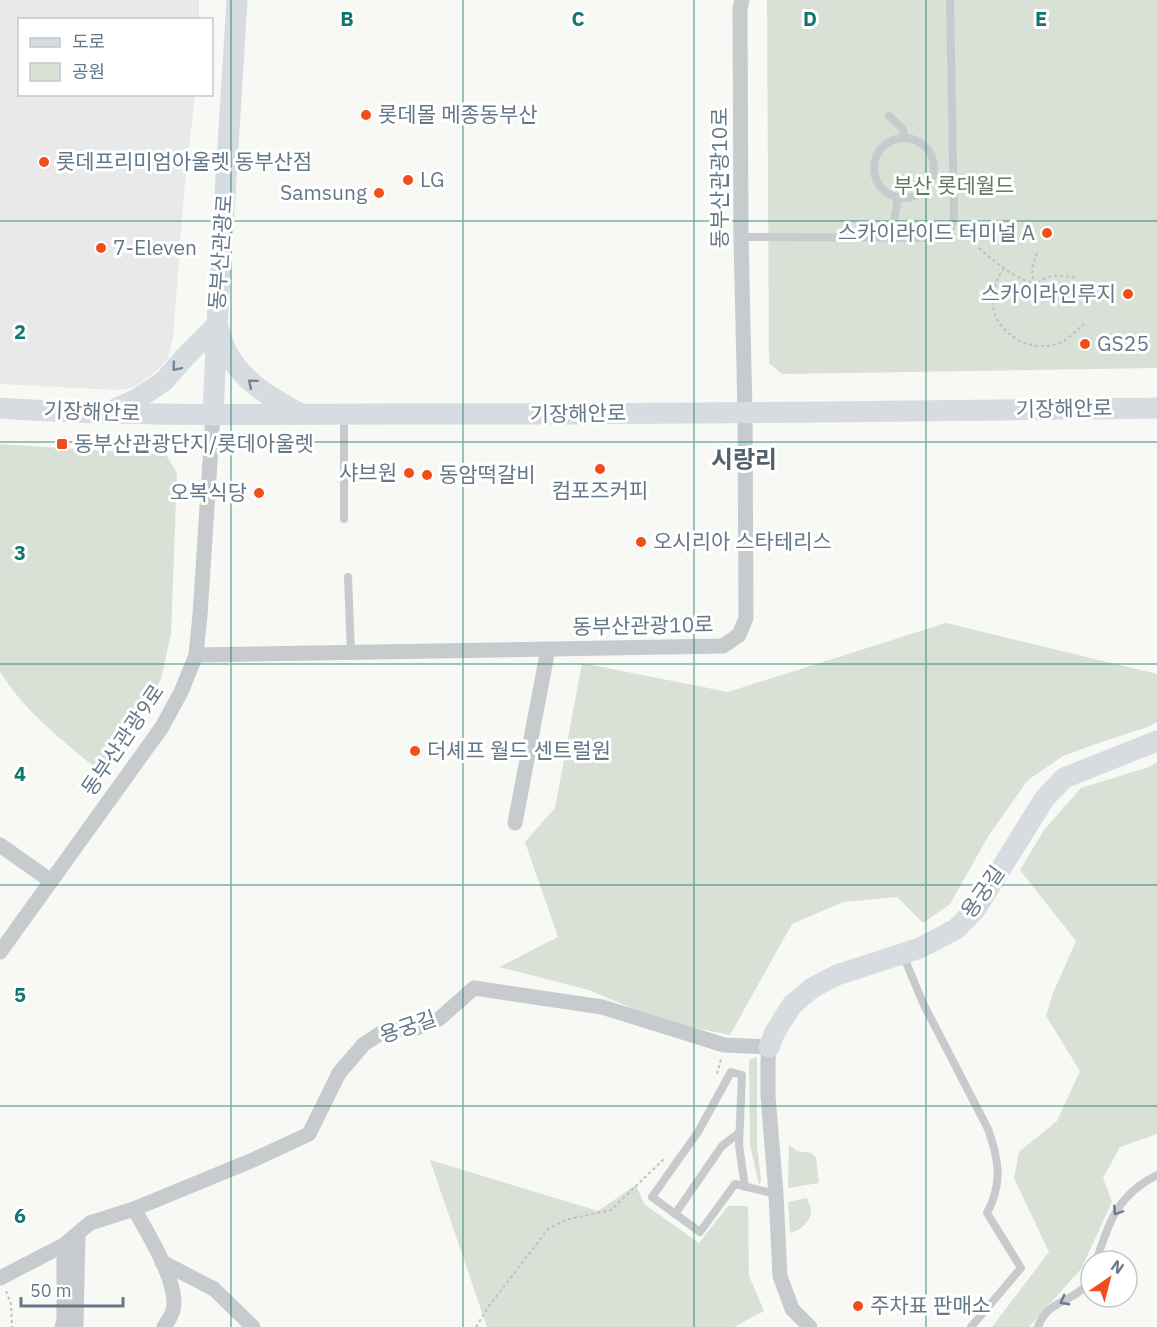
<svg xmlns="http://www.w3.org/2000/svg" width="1157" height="1327" viewBox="0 0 1157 1327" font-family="'IBM Plex Sans','Noto Sans KR',sans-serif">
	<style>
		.built { fill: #e8e9e8 }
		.green { fill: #d9e0d5 }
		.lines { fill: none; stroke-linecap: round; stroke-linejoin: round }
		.path { stroke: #bec1c3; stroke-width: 2; stroke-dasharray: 3 3; stroke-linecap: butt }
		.lane { stroke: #c7cbce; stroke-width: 8 }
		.street { stroke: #c7cbce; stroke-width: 15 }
		.secondary { stroke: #d6dce0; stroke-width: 21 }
		.oneway { stroke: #758795 }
		.oneway2 { stroke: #697c8c }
		.grid { fill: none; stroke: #0f766e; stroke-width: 1.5; stroke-opacity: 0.55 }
		.poi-dot { fill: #f04f1c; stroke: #fff; stroke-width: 2 }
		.labels { text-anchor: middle; stroke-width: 6; stroke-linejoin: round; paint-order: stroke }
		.poi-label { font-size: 21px; fill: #647888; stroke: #fff; text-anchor: start }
		.street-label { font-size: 21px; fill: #647888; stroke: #fff }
		.park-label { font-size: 21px; fill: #657960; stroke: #fff }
		.quarter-label { font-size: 24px; font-weight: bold; fill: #53616c; stroke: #fff }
		.grid-label { font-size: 20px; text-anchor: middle; font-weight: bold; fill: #0f766e; stroke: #fff; stroke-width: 6; stroke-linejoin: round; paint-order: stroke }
	</style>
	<rect width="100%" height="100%" fill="#f8f8f4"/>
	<!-- built -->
	<polygon class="built" points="0,0 199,0 199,19 20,20 20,94 195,95 184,192 173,338 168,358 157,371 136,386 126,389 115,390 0,384"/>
	<!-- green -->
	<g class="green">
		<polygon points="767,0 1157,0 1157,368 782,374 769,363"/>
		<path d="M0 444 166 455 177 473 171 634 161 679 141 715 99 771C63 740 24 712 0 671Z"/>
		<polygon points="946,623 1157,674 1157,722 1148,727 1104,741 1063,756 1028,780 989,835 950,904 923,923 897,897 843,902 792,924 730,1035 662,1021 589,990 499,967 558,937 525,842 555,808 582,663 728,692"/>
		<polygon points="1157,762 1157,1134 1120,1147 1103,1178 1112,1202 1081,1269 1029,1327 992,1327 1049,1252 1014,1178 1019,1152 1057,1121 1080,1071 1046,1016 1053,993 1076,941 1020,870 1044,830 1081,788 1149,767"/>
		<polygon points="757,1057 757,1145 761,1181 759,1185 750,1145 749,1060"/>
		<polygon points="789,1145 797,1151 811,1153 816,1157 819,1183 788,1188"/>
		<polygon points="430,1160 598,1211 636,1185 644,1204 699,1243 728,1206 748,1206 749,1276 764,1311 734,1327 487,1327"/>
		<path d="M807 1198C808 1202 810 1205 811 1208 812 1221 801 1230 790 1233L788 1202Z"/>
	</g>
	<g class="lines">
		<!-- path -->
		<g class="path">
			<path d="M979 248C992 260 1006 271 1022 279 1041 288 1062 293 1081 298"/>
			<path d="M1037 253C1033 264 1029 273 1036 285 1048 273 1060 275 1076 278"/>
			<path d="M1004 268C990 288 987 313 1006 331 1016 340 1026 345 1039 346 1046 346 1052 346 1058 344 1068 340 1076 331 1084 324"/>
			<polyline points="717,1074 721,1059"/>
			<polyline points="6,1291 11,1304 12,1327"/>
			<polyline points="476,1327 489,1306 548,1229 565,1220 611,1210 664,1159"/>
		</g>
		<!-- lane -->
		<g class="lane">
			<polyline points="889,116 903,129 904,137"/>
			<circle cx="904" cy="168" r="30"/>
			<polyline points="741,237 936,238 951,227 954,216 950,0"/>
			<polyline points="891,238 898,198"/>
			<polyline points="344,416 344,519"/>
			<polyline points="348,577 351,653"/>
			<path d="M903 955 923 1003 988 1129C999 1160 1003 1183 987 1213L1021 1268 971 1327"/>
			<polyline points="745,1187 739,1145 742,1075 731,1072 698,1132 652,1197 700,1232 735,1184 776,1194"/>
			<polyline points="675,1214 722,1146 739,1133"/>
			<path d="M1096 1261C1110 1221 1117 1195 1157 1175"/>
			<path d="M1038 1327C1048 1297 1082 1302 1091 1276"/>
		</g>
		<!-- street -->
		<g class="street">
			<polyline points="196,655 723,646 739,635 746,618 745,412 741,237 740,9 742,0"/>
			<polyline points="515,823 548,649"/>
			<polyline points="0,845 51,881"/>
			<polyline points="0,952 162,727 181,692 196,655 200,615 213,415"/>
			<path d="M134 1209C147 1232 180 1285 173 1310 172 1316 167 1322 164 1327"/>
			<polyline points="162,1262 214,1289 253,1327"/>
			<polyline points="0,1278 64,1245 90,1223 134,1209 253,1160 309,1134 339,1073 364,1044 384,1031 417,1028 439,1019 474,988 602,1007 724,1045 769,1047 768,1062 768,1096 776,1194 780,1276 792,1309 810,1327"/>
			<polyline points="76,1324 78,1234"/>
			<polyline points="62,1327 64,1320 64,1245"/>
		</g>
		<!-- secondary -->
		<g class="secondary">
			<path d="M0 408C130 417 260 414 389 414 645 415 901 411 1157 408"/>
			<path d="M113 410 137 399 164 381 185 357 217 325C220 334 223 344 227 352 242 381 271 398 299 413"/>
			<polyline points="213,415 217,325 237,0"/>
			<polyline points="769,1047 775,1032 792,1005 812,988 837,975 920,948 956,929 975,910 1045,798 1064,778 1157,741"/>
		</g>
	</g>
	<!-- one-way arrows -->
	<defs><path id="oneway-chevron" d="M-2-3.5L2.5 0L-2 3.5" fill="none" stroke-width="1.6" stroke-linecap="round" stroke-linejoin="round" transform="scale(1.5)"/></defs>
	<g class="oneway">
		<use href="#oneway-chevron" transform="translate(176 367) rotate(130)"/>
		<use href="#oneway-chevron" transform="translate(252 383) rotate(-140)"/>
	</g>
	<g class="oneway2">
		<use href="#oneway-chevron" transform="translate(1117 1211) rotate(123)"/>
		<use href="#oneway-chevron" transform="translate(1064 1301) rotate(152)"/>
	</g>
	<!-- grid -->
	<path class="grid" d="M231 0V1327M463 0V1327M694 0V1327M926 0V1327M0 221H1157M0 442H1157M0 664H1157M0 885H1157M0 1106H1157"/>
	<!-- markers -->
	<g class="poi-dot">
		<circle cx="366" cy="115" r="6"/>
		<circle cx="44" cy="162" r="6"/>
		<circle cx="408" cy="180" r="6"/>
		<circle cx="379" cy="193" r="6"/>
		<circle cx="1047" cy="233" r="6"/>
		<circle cx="101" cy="248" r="6"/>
		<circle cx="1128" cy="294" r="6"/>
		<circle cx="1085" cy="344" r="6"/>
		<rect x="56" y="438" width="12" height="12" rx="3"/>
		<circle cx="600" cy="469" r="6"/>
		<circle cx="409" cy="473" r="6"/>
		<circle cx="427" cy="475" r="6"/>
		<circle cx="259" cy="493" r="6"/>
		<circle cx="641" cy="542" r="6"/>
		<circle cx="415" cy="751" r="6"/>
		<circle cx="858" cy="1306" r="6"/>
	</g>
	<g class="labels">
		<!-- poi labels -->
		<g class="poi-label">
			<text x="378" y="122">롯데몰 메종동부산</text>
			<text x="56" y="169">롯데프리미엄아울렛 동부산점</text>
			<text x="420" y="187">LG</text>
			<text x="367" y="200" text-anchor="end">Samsung</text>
			<text x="1035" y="240" text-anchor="end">스카이라이드 터미널 A</text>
			<text x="113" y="255">7-Eleven</text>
			<text x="1116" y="301" text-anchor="end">스카이라인루지</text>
			<text x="1097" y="351">GS25</text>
			<text x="74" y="451">동부산관광단지/롯데아울렛</text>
			<text x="397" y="480" text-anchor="end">샤브원</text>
			<text x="439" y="482">동암떡갈비</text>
			<text x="600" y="498" text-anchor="middle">컴포즈커피</text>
			<text x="247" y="500" text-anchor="end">오복식당</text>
			<text x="653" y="549">오시리아 스타테리스</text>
			<text x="427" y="758">더셰프 월드 센트럴원</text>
			<text x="870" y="1313">주차표 판매소</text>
		</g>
		<!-- street labels -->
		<g class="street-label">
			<text transform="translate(720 178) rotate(-90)" y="7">동부산관광10로</text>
			<text transform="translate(221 252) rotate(-86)" y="7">동부산관광로</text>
			<text transform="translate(1064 409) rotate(-1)" y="7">기장해안로</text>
			<text transform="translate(92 412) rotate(2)" y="7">기장해안로</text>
			<text transform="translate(578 414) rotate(-1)" y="7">기장해안로</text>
			<text transform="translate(643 626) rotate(-1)" y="7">동부산관광10로</text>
			<text transform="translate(123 740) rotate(-56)" y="7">동부산관광9로</text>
			<text transform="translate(983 892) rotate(-55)" y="7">용궁길</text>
			<text transform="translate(408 1027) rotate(-19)" y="7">용궁길</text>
		</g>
		<!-- park labels -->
		<g class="park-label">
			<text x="954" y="193">부산 롯데월드</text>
		</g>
		<!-- quarter labels -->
		<g class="quarter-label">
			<text x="744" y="468">시랑리</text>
		</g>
	</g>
	<g class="grid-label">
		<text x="347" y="26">B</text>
		<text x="578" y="26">C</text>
		<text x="810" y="26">D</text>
		<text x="1041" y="26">E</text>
		<text x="20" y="339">2</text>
		<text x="20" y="560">3</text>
		<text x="20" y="781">4</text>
		<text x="20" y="1002">5</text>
		<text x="20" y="1223">6</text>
	</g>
	<!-- legend -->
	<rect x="18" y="18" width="195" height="78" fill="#ffffff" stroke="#c1c9cf" stroke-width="1.5"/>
	<rect x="30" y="38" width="30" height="9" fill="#d6dce0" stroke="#c1c9cf" stroke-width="1.5"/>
	<text x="72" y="48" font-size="18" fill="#647888">도로</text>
	<rect x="30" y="63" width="30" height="18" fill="#d9e0d5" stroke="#c1c9cf" stroke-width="1.5"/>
	<text x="72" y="78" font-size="18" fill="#647888">공원</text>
	<!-- north arrow -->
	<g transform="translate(1109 1279) rotate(35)"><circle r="28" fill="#ffffff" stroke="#c1c9cf" stroke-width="1.5"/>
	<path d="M0-4.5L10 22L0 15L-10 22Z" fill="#f04f1c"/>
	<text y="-9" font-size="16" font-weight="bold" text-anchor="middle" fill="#647888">N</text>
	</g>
	<!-- scale -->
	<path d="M21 1297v9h102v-9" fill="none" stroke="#647888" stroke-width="3"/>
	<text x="30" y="1297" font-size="18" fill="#647888" stroke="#ffffff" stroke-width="4.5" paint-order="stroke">50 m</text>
</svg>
